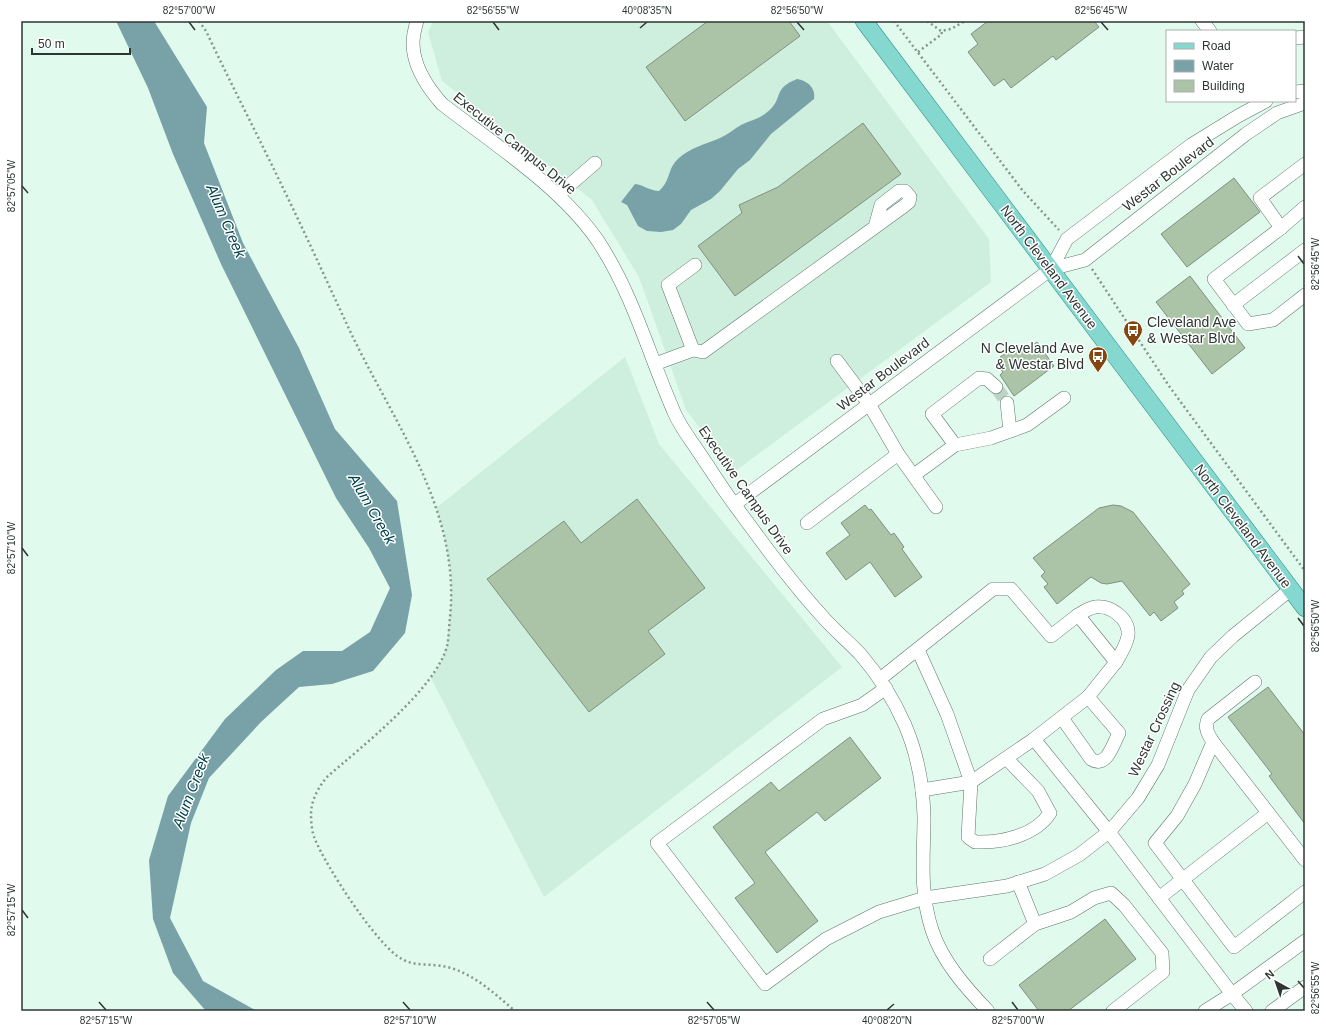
<svg xmlns="http://www.w3.org/2000/svg" width="1326" height="1032" viewBox="0 0 1326 1032" font-family="Arial,sans-serif">
	<style>
		.built { fill: #ceefde }
		.water { fill: #78a2a8 }
		.building { fill: #abc4a8; stroke: #80907e }
		.lines { fill: none; stroke-linecap: round; stroke-linejoin: round }
		.minor-tunnel { stroke: #bcd3c8; stroke-width: 13; stroke-dasharray: 13 6; stroke-linecap: butt }
		.minor-casing { stroke: #5f766b; stroke-width: 14 }
		.major-casing { stroke: #318e85; stroke-width: 18 }
		.path { stroke: #84968d; stroke-width: 2.5; stroke-dasharray: 2 3; stroke-linecap: butt }
		.minor { stroke: #fff; stroke-width: 13 }
		.major { stroke: #85d8d0; stroke-width: 17 }
		.ticks { fill: none; stroke: #2d3632; stroke-width: 1.5 }
		.labels { text-anchor: middle; stroke-width: 3; stroke-linejoin: round; paint-order: stroke }
		.street-label { font-size: 14px; fill: #2d3632; stroke: #fff }
		.poi-label { font-size: 14px; fill: #2d3632; stroke: #fff; text-anchor: start }
		.water-label { font-size: 15px; font-style: italic; fill: #00434b; stroke: #fff }
		.neatline { fill: none; stroke: #2d3632; stroke-width: 1.5 }
		.ticks-label { font-size: 10px; text-anchor: middle; fill: #2d3632 }
	</style>
	<rect width="100%" height="100%" fill="#e0faed"/>
	<!-- built -->
	<g class="built">
		<polygon points="433,21 827,21 989,239 991,282 734,472 686,410 639,277 592,200 442,81 428,32"/>
		<polygon points="625,357 659,444 842,667 544,897 431,678 439,666 447,646 451,601 451,574 443,530 436,508"/>
	</g>
	<!-- water -->
	<g class="water">
		<polygon points="116,21 154,21 207,107 204,143 243,243 299,348 335,429 397,501 412,595 405,633 373,671 332,684 299,687 261,722 209,778 191,823 170,918 203,981 257,1011 206,1011 173,973 153,919 149,860 168,796 225,719 276,670 303,651 342,651 370,632 390,588 369,548 336,498 221,264 173,154 148,88"/>
		<path d="M797 79C808 81 816 88 814 99L771 134 750 160 738 169 720 191 711 199 691 210 681 224 673 230 661 232 647 231 638 226 627 205 621 202 635 184C644 185 650 191 659 191 671 181 667 168 679 158 690 148 706 144 720 138 727 135 734 129 741 125 749 121 759 119 766 113 785 99 771 89 797 79Z"/>
	</g>
	<!-- building -->
	<g class="building">
		<polygon points="708,21 789,21 800,36 685,121 646,67"/>
		<polygon points="988,21 1094,21 1099,27 1056,60 1053,56 1011,88 1004,79 994,86 968,52 978,44 971,34"/>
		<polygon points="863,123 901,174 735,296 698,246 742,213 739,205 778,187"/>
		<polygon points="1234,178 1260,212 1187,267 1161,234"/>
		<polygon points="1190,276 1245,348 1212,374 1156,302"/>
		<polygon points="1037,342 1054,366 1014,396 1000,375 1003,372 997,364 1002,360 1000,357 1018,345 1023,352"/>
		<polygon points="637,499 705,588 648,631 665,654 589,712 487,579 564,521 581,543"/>
		<polygon points="865,505 869,510 871,509 891,535 894,533 904,547 902,549 922,577 895,597 870,562 846,580 826,553 850,535 841,523"/>
		<polygon points="1113,505 1121,506 1133,512 1190,584 1182,591 1184,594 1174,602 1178,608 1161,621 1154,612 1150,616 1122,581 1107,584 1101,583 1091,577 1057,604 1044,587 1048,584 1041,576 1045,572 1033,558 1099,508"/>
		<polygon points="1268,687 1305,735 1305,824 1269,776 1272,774 1228,717"/>
		<polygon points="850,737 881,778 825,821 817,812 765,852 818,921 777,953 735,898 755,883 713,827 771,782 779,791"/>
		<polygon points="1105,919 1136,959 1068,1011 1039,1011 1019,985"/>
	</g>
	<g class="lines">
		<!-- minor-tunnel -->
		<polyline class="minor-tunnel" points="996,387 1007,403"/>
		<defs>
			<g id="minor">
				<path d="M417 21C415 28 413 36 413 43 413 66 427 87 442 104 494 144 561 187 598 241 633 294 649 355 674 412 680 427 691 440 700 454 711 470 722 488 734 504 762 542 790 581 822 616 834 630 849 642 861 655 879 676 894 700 905 725 917 753 923 785 924 816 924 857 919 890 932 930 942 961 966 988 988 1011"/>
				<polyline points="1202,21 1210,31"/>
				<polyline points="1295,38 1305,37"/>
				<polyline points="1295,92 1305,91"/>
				<polyline points="1305,164 1260,198 1281,228 1214,279 1248,324 1273,320 1305,295"/>
				<polyline points="558,195 595,163"/>
				<polyline points="1281,228 1305,207"/>
				<polyline points="1051,269 1067,239 1191,145 1238,116 1266,101"/>
				<polyline points="1233,305 1305,250"/>
				<polyline points="693,350 668,285 695,265"/>
				<polyline points="837,361 869,404 898,454 936,507"/>
				<polyline points="655,364 693,350 703,352 904,206 909,202 910,197 905,191 899,191 881,205 875,227"/>
				<polyline points="1007,403 1010,431"/>
				<polyline points="955,445 932,414 979,378 987,379 996,387"/>
				<polyline points="914,475 955,445 991,438 1027,425 1064,398"/>
				<polyline points="735,504 1051,269 1085,260 1246,134 1277,113 1305,103"/>
				<polyline points="807,523 898,454"/>
				<path d="M1078 615C1083 612 1089 608 1095 607 1111 605 1130 619 1128 636 1126 646 1121 654 1116 662"/>
				<path d="M918 650 947 714 971 782 968 837 975 842C1001 843 1035 836 1050 813L1038 791 1007 759"/>
				<polyline points="880,679 993,589 1011,589 1051,636 1078,615 1116,662 1088,697 1034,739 1109,832 1232,994 1205,1011"/>
				<polyline points="886,688 862,705 823,719 657,843 765,984 826,939 879,912 925,898 1007,886 1045,874 1079,855 1110,831 1138,798 1158,765 1188,690 1211,657 1233,636 1291,589"/>
				<path d="M1062 718 1091 759C1107 769 1113 744 1119 733L1088 697"/>
				<path d="M1213 742C1208 734 1204 728 1208 719L1255 682"/>
				<polyline points="922,790 971,782 1034,739"/>
				<polyline points="1305,860 1213,742 1195,784 1177,816 1155,843 1234,947 1305,892"/>
				<polyline points="1018,882 1035,924 1071,912 1094,898 1111,893 1124,905 1162,953 1163,972 1113,1011"/>
				<polyline points="1159,898 1268,813"/>
				<polyline points="990,959 1035,924"/>
				<polyline points="1246,1011 1232,994 1305,941"/>
				<polyline points="1272,1011 1305,987"/>
			</g>
			<polyline id="major" points="864,21 1305,608"/>
		</defs>
		<!-- minor casing -->
		<use href="#minor" class="minor-casing"/>
		<!-- major casing -->
		<use href="#major" class="major-casing"/>
		<!-- path -->
		<g class="path">
			<path d="M199 21 206 31C231 84 258 136 283 188 306 235 328 284 350 331 393 422 461 510 450 617 449 626 449 637 447 646 436 689 361 747 327 777 318 788 311 800 311 815 311 822 312 833 315 839 325 865 378 947 402 959 415 967 432 963 447 967 473 973 495 994 515 1011"/>
			<polyline points="894,21 1023,191 1059,230"/>
			<polyline points="927,21 941,31 951,29 965,21"/>
			<polyline points="918,52 942,34 941,31"/>
			<polyline points="1092,269 1169,386 1305,571"/>
		</g>
		<!-- minor -->
		<use href="#minor" class="minor"/>
		<!-- major -->
		<use href="#major" class="major"/>
	</g>
	<!-- ticks -->
	<path class="ticks" d="M189 22 195 30M493 22 499 30M797 22 804 30M1101 22 1108 30M640 28 647 22M22 186 28 193M1298 256 1304 264M22 548 28 556M1298 618 1304 626M22 910 28 918M1298 981 1304 988M99 1002 106 1010M403 1002 410 1010M707 1002 714 1010M1012 1002 1018 1010M887 1010 894 1004"/>
	<!-- icons -->
	<defs>
		<symbol id="bus-pin" viewBox="-11 -11 22 30"><path d="M0 17L-7.5 6A9.5 9.5 0 1 1 7.5 6Z" fill="#85450f" stroke="#fff"/><path d="M-5-6H5V4H4V6H2V4H-2V6H-4V4H-5ZM-3.5-4V0h7V-4ZM-3.5 1.2v1.5H-2V1.2ZM2 1.2v1.5H3.5V1.2Z" fill="#fff"/></symbol>
	</defs>
	<g fill-rule="evenodd">
		<use href="#bus-pin" x="1122" y="319" width="22" height="30"/>
		<use href="#bus-pin" x="1087" y="345" width="22" height="30"/>
	</g>
	<g class="labels">
		<!-- street labels -->
		<g class="street-label">
			<text transform="translate(515 143) rotate(39)" y="5">Executive Campus Drive</text>
			<text transform="translate(1168 174) rotate(-38)" y="5">Westar Boulevard</text>
			<text transform="translate(1049 267) rotate(53)" y="5">North Cleveland Avenue</text>
			<text transform="translate(883 374) rotate(-37)" y="5">Westar Boulevard</text>
			<text transform="translate(746 490) rotate(55)" y="5">Executive Campus Drive</text>
			<text transform="translate(1243 526) rotate(53)" y="5">North Cleveland Avenue</text>
			<text transform="translate(1154 729) rotate(-65)" y="5">Westar Crossing</text>
		</g>
		<!-- poi labels -->
		<g class="poi-label">
			<text x="1147" y="327">Cleveland Ave<tspan x="1147" dy="16">&amp; Westar Blvd</tspan></text>
			<text x="1084" y="353" text-anchor="end">N Cleveland Ave<tspan x="1084" dy="16">&amp; Westar Blvd</tspan></text>
		</g>
		<!-- water labels -->
		<g class="water-label">
			<text transform="translate(226 221) rotate(67)" y="5">Alum Creek</text>
			<text transform="translate(372 509) rotate(60)" y="5">Alum Creek</text>
			<text transform="translate(191 791) rotate(-69)" y="5">Alum Creek</text>
		</g>
	</g>
	<!-- border -->
	<rect width="1326" height="1032" fill="none" stroke="#ffffff" stroke-width="44"/>
	<!-- legend -->
	<rect x="1166" y="30" width="130" height="72" fill="#ffffff" stroke="#abafad"/>
	<rect x="1174" y="43" width="20" height="6" fill="#85d8d0" stroke="#abafad"/>
	<text x="1202" y="50" font-size="12" fill="#2d3632">Road</text>
	<rect x="1174" y="60" width="20" height="12" fill="#78a2a8" stroke="#abafad"/>
	<text x="1202" y="70" font-size="12" fill="#2d3632">Water</text>
	<rect x="1174" y="80" width="20" height="12" fill="#abc4a8" stroke="#abafad"/>
	<text x="1202" y="90" font-size="12" fill="#2d3632">Building</text>
	<!-- north arrow -->
	<g transform="translate(1276 982) rotate(320)" stroke="#ffffff" stroke-width="3" paint-order="stroke">
	<path d="M0-3L7 15L0 10L-7 15Z" fill="#2d3632"/>
	<text y="-6" font-size="11" font-weight="bold" text-anchor="middle" fill="#2d3632">N</text>
	</g>
	<!-- scale -->
	<path d="M32 48v6h98v-6" fill="none" stroke="#2d3632" stroke-width="2"/>
	<text x="38" y="48" font-size="12" fill="#2d3632" stroke="#ffffff" stroke-width="3" paint-order="stroke">50 m</text>
	<rect x="22" y="22" width="1282" height="988" class="neatline"/>
	<g class="ticks-label">
		<text x="189" y="14">82°57'00"W</text>
		<text x="493" y="14">82°56'55"W</text>
		<text x="647" y="14">40°08'35"N</text>
		<text x="797" y="14">82°56'50"W</text>
		<text x="1101" y="14">82°56'45"W</text>
		<text transform="translate(11 186) rotate(-90)" y="4">82°57'05"W</text>
		<text transform="translate(1315 264) rotate(-90)" y="4">82°56'45"W</text>
		<text transform="translate(11 548) rotate(-90)" y="4">82°57'10"W</text>
		<text transform="translate(1315 626) rotate(-90)" y="4">82°56'50"W</text>
		<text transform="translate(11 910) rotate(-90)" y="4">82°57'15"W</text>
		<text transform="translate(1315 988) rotate(-90)" y="4">82°56'55"W</text>
		<text x="106" y="1024">82°57'15"W</text>
		<text x="410" y="1024">82°57'10"W</text>
		<text x="714" y="1024">82°57'05"W</text>
		<text x="887" y="1024">40°08'20"N</text>
		<text x="1018" y="1024">82°57'00"W</text>
	</g>
</svg>
